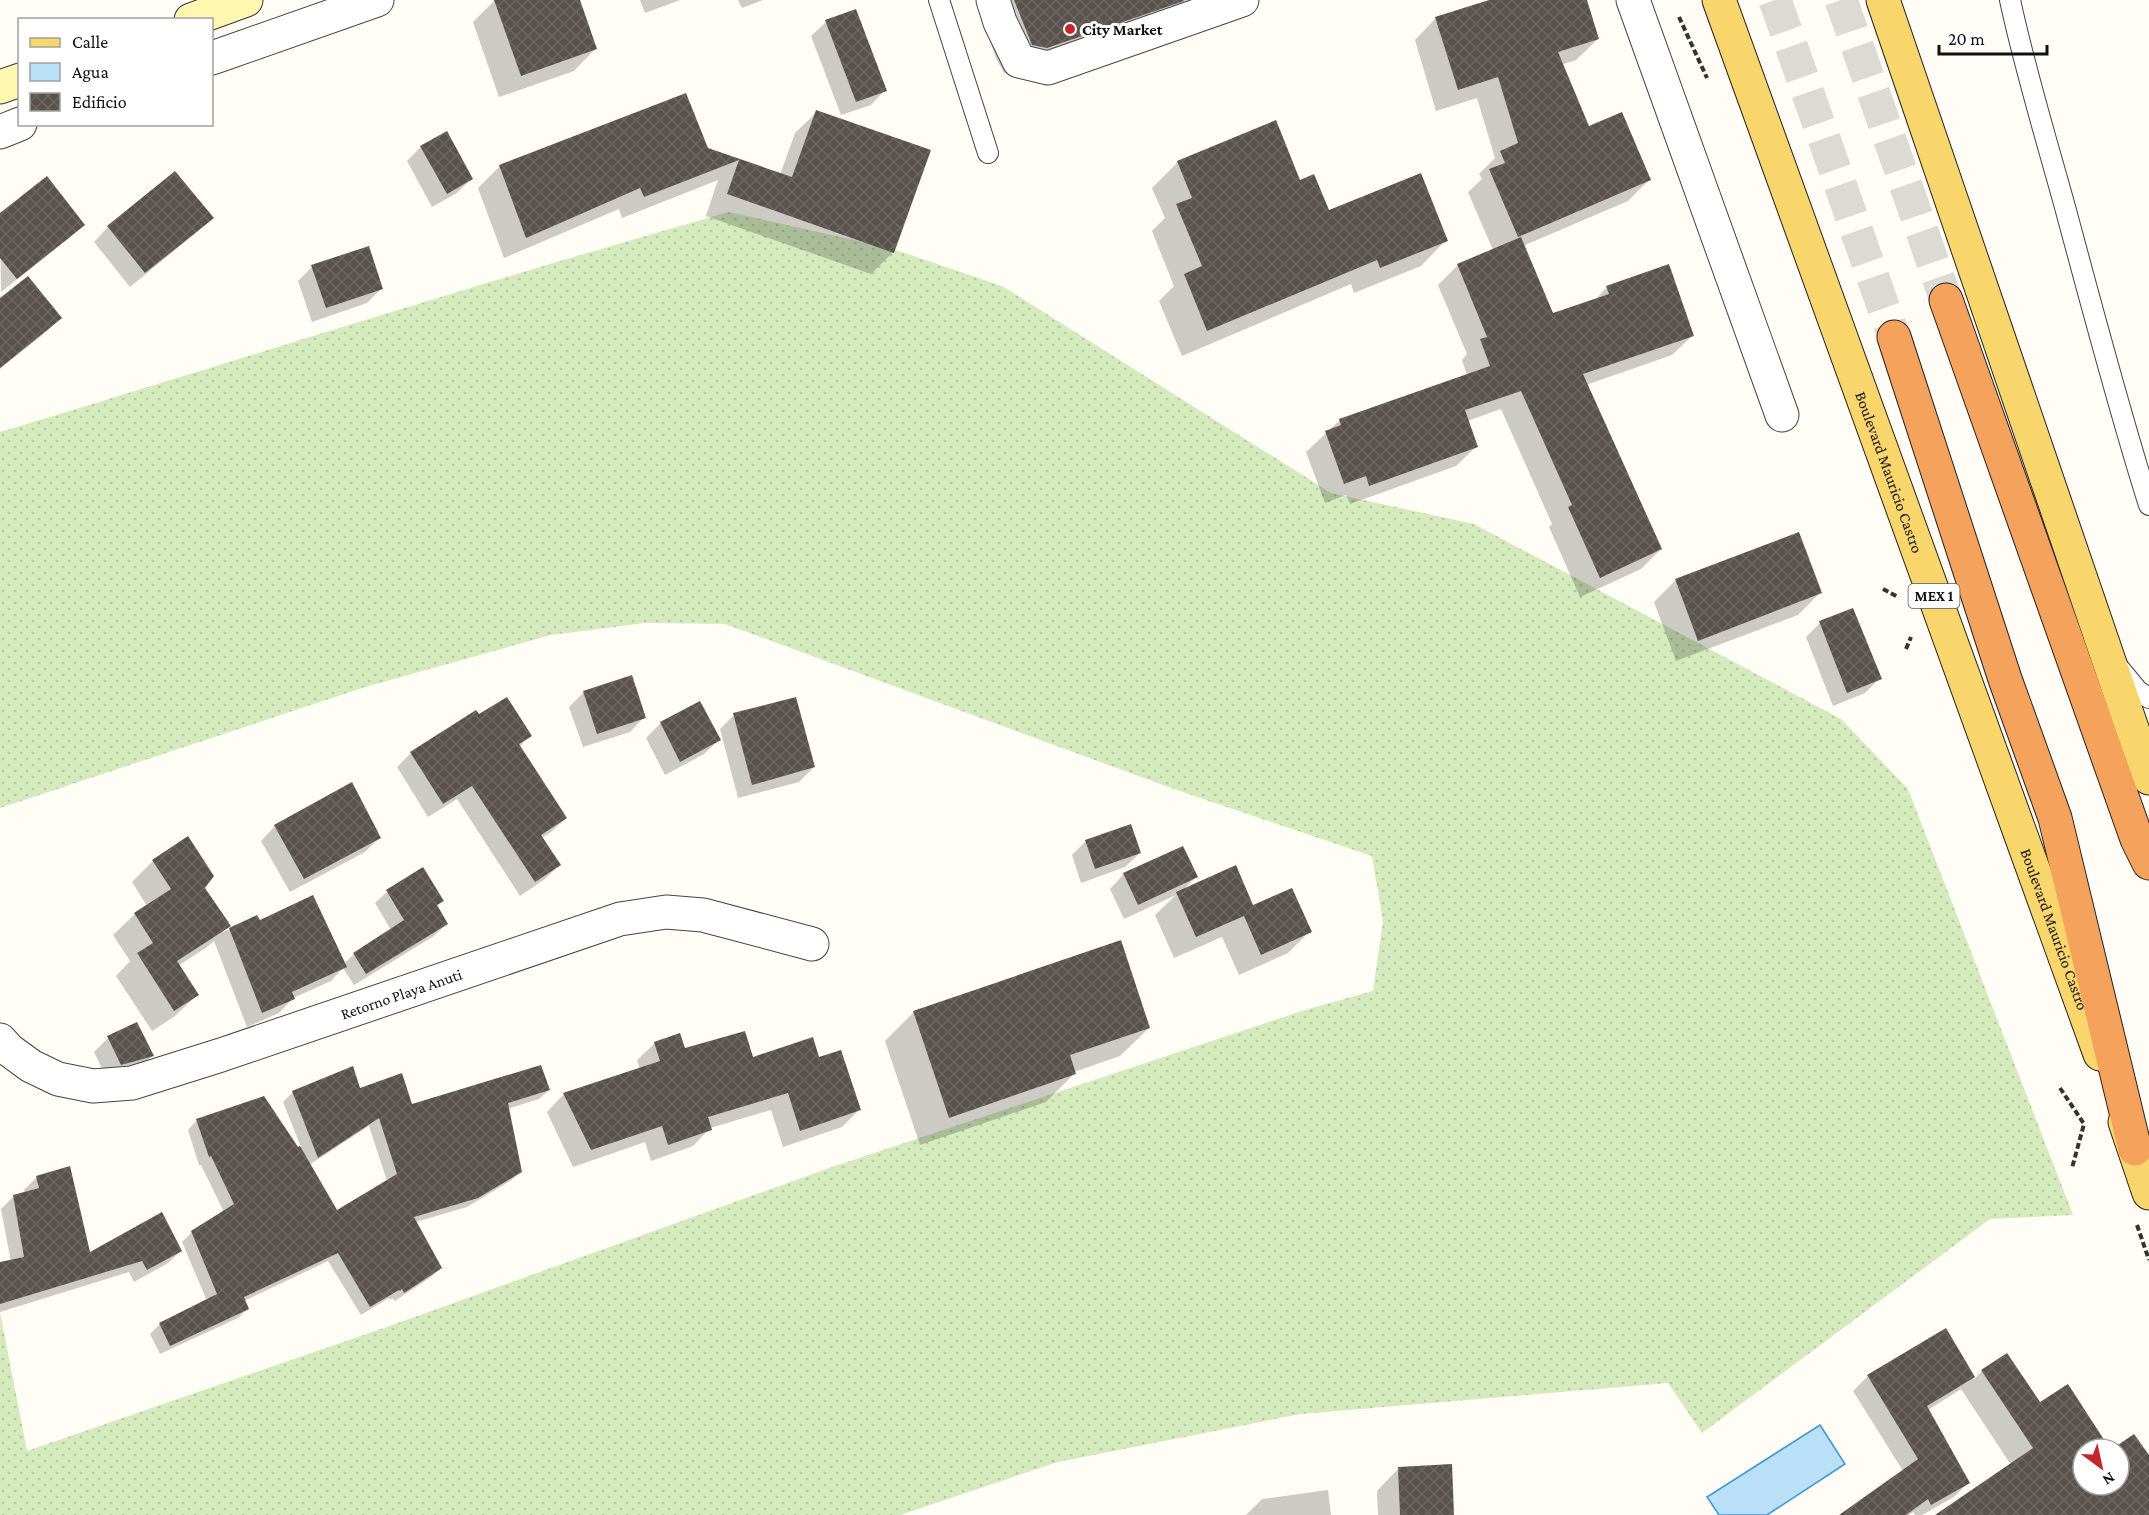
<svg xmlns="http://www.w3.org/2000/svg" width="2149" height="1515" viewBox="0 0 2149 1515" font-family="'Crimson Pro',serif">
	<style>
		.grass { fill: url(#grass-dots) }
		.water { fill: #b9e0f7; stroke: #3f96cf; stroke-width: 1.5 }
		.shadow { fill: #0003; fill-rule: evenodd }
		.building { fill: url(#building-cross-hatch) }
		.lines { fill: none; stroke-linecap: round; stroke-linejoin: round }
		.highway-tunnel { stroke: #dbdad3; stroke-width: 33; stroke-dasharray: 33 16; stroke-linecap: butt }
		.lane-casing { stroke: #444; stroke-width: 22 }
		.street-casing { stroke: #444; stroke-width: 35 }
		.secondary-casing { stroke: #333; stroke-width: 35 }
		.primary-casing { stroke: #222; stroke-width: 35 }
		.highway-casing { stroke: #222; stroke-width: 35 }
		.path { stroke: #333; stroke-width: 4; stroke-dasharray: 6 3; stroke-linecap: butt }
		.lane { stroke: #fff; stroke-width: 20 }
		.street { stroke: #fff; stroke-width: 33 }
		.secondary { stroke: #fff6b0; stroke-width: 33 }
		.primary { stroke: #f9d66b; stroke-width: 33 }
		.highway { stroke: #f5a25d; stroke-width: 33 }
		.poi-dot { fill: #c4262e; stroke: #fff; stroke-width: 2 }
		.labels { text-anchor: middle; stroke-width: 6; stroke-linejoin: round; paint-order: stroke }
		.shield { fill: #fff; stroke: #585858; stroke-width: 1.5 }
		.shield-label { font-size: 15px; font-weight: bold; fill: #111 }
		.poi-label { font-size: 16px; font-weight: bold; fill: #111; stroke: #fff; text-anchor: start }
		.street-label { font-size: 16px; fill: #111; stroke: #fff }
	</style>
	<defs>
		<pattern id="grass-dots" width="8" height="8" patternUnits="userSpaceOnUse" patternTransform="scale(1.5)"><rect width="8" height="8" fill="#d5ebbd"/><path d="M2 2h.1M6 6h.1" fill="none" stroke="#b6c8a1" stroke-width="1.8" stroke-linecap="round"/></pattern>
		<pattern id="building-cross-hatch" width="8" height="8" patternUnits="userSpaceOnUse" patternTransform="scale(1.5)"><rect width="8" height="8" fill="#5a524d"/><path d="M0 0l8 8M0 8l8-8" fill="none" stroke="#6d6662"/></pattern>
	</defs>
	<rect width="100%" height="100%" fill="#fffdf5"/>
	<!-- grass -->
	<path class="grass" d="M729 212 890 248 1002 286 1331 493 1474 524 1841 719 1908 789 2073 1215 1990 1219 1702 1433 1668 1383 1301 1414 1058 1462 900 1515H0V1312L27 1451 384 1328 835 1166 1305 1010 1373 991 1383 921 1372 856 1171 788 725 624 645 623 551 635 365 687 0 808V432C243 359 485 281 729 212Z"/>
	<!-- water -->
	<polygon class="water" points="1820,1425 1845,1464 1767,1515 1719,1515 1707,1497"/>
	<!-- shadow -->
	<g class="shadow">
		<polygon points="495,0 578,0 595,49 574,71 499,97 473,22"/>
		<polygon points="640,0 680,0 645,13"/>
		<polygon points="738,0 763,0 742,8"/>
		<polygon points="976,0 1245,0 1018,76 1004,73 996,58"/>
		<polygon points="1494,0 1586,0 1598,39 1576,60 1561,65 1588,128 1649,180 1628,201 1523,246 1552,315 1594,301 1607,287 1692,336 1672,355 1586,385 1661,549 1641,569 1580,597 1549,527 1552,524 1501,409 1467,421 1476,447 1456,466 1350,504 1346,495 1325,503 1306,452 1340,420 1467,375 1462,360 1467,354 1438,285 1458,265 1493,250 1468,192 1482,179 1479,174 1495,158 1477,98 1436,111 1415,40 1436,18"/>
		<polygon points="826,22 885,90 871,105 841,115 811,36"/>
		<polygon points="817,112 893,252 871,274 706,216 718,180 622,218 619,209 504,258 478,188 500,166 707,149 780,175 795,133"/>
		<polygon points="421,147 471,179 457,193 432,207 407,161"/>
		<polygon points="1178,162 1300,182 1328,212 1446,240 1421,266 1354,293 1351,284 1182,356 1159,301 1174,286 1152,231 1165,218 1152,188"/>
		<polygon points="0,215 83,225 68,239 1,292"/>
		<polygon points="212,218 197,232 130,287 94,242 108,227"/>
		<polygon points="312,267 381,289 367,303 312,322 298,281"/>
		<polygon points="0,300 60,318 46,332 0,369"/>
		<polygon points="1676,580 1820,593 1798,615 1676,661 1654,602"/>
		<polygon points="1820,623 1880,678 1865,693 1833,706 1806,637"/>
		<polygon points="584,692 644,717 630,732 583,747 569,707"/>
		<polygon points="700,703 719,740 704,754 665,775 646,738 661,723"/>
		<polygon points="734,715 814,767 799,782 738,798 720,729"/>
		<polygon points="478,716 530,736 519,747 566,818 551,832 542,838 559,865 545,879 520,896 457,799 428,817 397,767 411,753"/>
		<polygon points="275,826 379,838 365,852 290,892 261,841"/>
		<polygon points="1086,841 1140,853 1125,867 1081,883 1072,855"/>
		<polygon points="153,861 203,888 229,925 223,932 257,917 259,922 344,964 354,954 391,930 375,903 387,892 422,869 442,901 436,907 446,924 434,936 354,985 343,968 331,981 293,998 279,1013 247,1027 214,941 207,947 178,966 197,995 175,1016 152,1031 116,976 130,961 113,935 135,914 147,906 132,882"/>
		<polygon points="1124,874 1196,877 1182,891 1252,907 1310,931 1288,953 1239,975 1222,937 1174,958 1155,915 1176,895 1124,919 1110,889"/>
		<polygon points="1120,942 1149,1028 1120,1056 1074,1072 1074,1074 1046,1102 920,1145 885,1041 913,1013"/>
		<polygon points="108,1038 152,1056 138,1070 107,1079 94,1052"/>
		<polygon points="655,1043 684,1050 752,1059 818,1059 859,1110 842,1127 783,1147 771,1110 710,1128 693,1146 651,1161 645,1142 573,1167 547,1112 564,1094 640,1069 637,1060"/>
		<path d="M359 1090 411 1105 549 1090 539 1099 507 1109 520 1172 510 1181 467 1207 416 1222 440 1268 431 1277 395 1301 392 1298 390 1300 389 1298 361 1315 328 1261 244 1301 248 1308 238 1318 160 1354 150 1334 160 1324 207 1301 182 1242 192 1232 224 1212 201 1165H199L188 1130 197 1120 297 1149 301 1147 283 1102 293 1092ZM369 1126 387 1181 337 1212 309 1165Z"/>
		<polygon points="37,1177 89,1255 181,1251 168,1263 134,1282 129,1272 0,1312 0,1264 11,1262 1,1209 14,1196 25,1193 24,1190"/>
		<polygon points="1945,1330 1974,1379 1982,1371 2039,1405 2108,1449 2083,1449 2083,1485 2119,1485 2119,1449 2115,1449 2133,1436 2149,1458 2149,1515 1943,1515 2011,1465 1961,1389 1928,1410 1968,1483 1954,1497 1922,1515 1915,1515 1913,1512 1909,1515 1841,1515 1903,1471 1853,1391 1868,1376"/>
		<polygon points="1398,1469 1453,1515 1378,1515 1377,1491"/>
		<polygon points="1328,1490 1331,1515 1246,1515 1262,1499"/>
	</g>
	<!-- building -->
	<g class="building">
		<polygon points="494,0 580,0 597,49 521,76"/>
		<polygon points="1014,0 1183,0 1184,1 1047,48 1032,45"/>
		<polygon points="1489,0 1587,0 1599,39 1558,52 1589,126 1622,112 1651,180 1518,237 1489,169 1505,163 1500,151 1518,143 1498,77 1458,90 1435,17"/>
		<polygon points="856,9 887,91 856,102 825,20"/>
		<polygon points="686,93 708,148 792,177 816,110 931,150 894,253 727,194 739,160 644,197 640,188 526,238 499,165"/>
		<polygon points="1276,120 1300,180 1314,174 1329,210 1421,173 1448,241 1380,268 1377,260 1207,331 1184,274 1202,266 1176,204 1192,198 1177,161"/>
		<polygon points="447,131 473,179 447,194 420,146"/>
		<polygon points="175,171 214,218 145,273 107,226"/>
		<polygon points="47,176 85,225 17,279 0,258 0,213"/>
		<polygon points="1521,237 1553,313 1609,294 1606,286 1669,264 1694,336 1583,374 1662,549 1600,578 1568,507 1572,505 1521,391 1465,410 1478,447 1369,486 1366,476 1344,484 1325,431 1341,425 1339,419 1490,366 1480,339 1487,337 1457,264"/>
		<polygon points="369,246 383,289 326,308 311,265"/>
		<polygon points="28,276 62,318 0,368 0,298"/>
		<polygon points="1799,532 1822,593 1698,641 1675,579"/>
		<polygon points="1853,608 1882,679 1847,693 1819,621"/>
		<polygon points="632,675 646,718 597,734 583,691"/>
		<polygon points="507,697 532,736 519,744 567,818 541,835 561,865 535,882 472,786 443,804 410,752 476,710 479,714"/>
		<polygon points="796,697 815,767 752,785 733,713"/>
		<polygon points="700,701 721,740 680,762 660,722"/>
		<polygon points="352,782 381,838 304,879 274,825"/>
		<polygon points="1131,824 1141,853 1095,869 1085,840"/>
		<polygon points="188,836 214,876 205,888 231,926 177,961 199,995 174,1011 137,953 153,943 134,913 171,889 152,860"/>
		<polygon points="1183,846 1198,877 1138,905 1123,873"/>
		<polygon points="1236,865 1253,905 1292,888 1312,932 1261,955 1244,916 1196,937 1176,892"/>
		<polygon points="423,867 444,901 437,905 448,924 366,974 353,953 404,920 386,890"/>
		<polygon points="313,895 347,967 292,992 295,999 262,1013 229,928 257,915 260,920"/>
		<polygon points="1121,940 1150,1028 1070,1055 1076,1074 949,1118 913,1011"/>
		<polygon points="137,1022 154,1056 121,1065 107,1036"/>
		<polygon points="745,1031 753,1057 813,1037 819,1057 841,1050 861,1110 800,1131 788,1093 708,1117 712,1130 668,1145 662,1126 591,1150 563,1093 660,1061 654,1042 680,1033 685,1048"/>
		<polygon points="541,1065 550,1090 508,1103 522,1172 478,1198 414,1217 442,1268 404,1293 402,1289 400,1291 399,1290 370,1307 338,1253 244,1297 249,1309 170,1346 159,1323 217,1294 191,1231 234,1204 211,1156 209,1157 196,1119 264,1096 298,1147 300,1146 337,1210 397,1174 379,1118 318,1158 292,1091 353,1066 360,1088 402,1073 412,1104"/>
		<polygon points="70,1166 90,1252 162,1212 182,1251 147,1270 142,1261 0,1304 0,1262 24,1257 13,1195 39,1188 36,1176"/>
		<polygon points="1946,1328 1975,1377 1927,1406 1970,1483 1931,1505 1928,1499 1906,1515 1839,1515 1918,1459 1867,1375"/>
		<polygon points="2007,1353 2040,1402 2068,1384 2110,1449 2083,1449 2083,1485 2119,1485 2119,1449 2112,1449 2134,1434 2149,1455 2149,1515 1935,1515 2033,1448 1981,1370"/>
		<polygon points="1452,1464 1454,1515 1400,1515 1398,1467"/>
	</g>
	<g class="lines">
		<!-- highway-tunnel -->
		<g class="highway-tunnel">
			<polyline points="1775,0 1894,337"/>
			<polyline points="1841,0 1946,300"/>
		</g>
		<defs>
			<g id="lane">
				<polyline points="939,0 988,153"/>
				<path d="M2010 0C2025 70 2046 138 2065 207 2092 307 2118 407 2149 505"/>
				<polyline points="2119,668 2138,691 2149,698"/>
			</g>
			<g id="street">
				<polyline points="993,0 1000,22 1019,61 1048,68 1242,0"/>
				<polyline points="1633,0 1782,415"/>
				<polyline points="212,58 377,0"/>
				<polyline points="0,132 20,124"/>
				<path id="s1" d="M0 1040 9 1050 31 1066 58 1079 93 1086 132 1083 221 1055 620 919 666 912 703 915 812 944"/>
			</g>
			<g id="secondary">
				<polyline points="191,20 246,0"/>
				<polyline points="0,87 20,80"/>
			</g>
			<g id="primary">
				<path id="s2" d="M1719 0 2100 1054"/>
				<polyline points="1883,0 2149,778"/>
				<polyline points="2125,1122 2149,1193"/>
			</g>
			<g id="highway">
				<polyline points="1946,300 2137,839 2149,863"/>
				<polyline points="1894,337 2005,679 2055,818 2135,1149"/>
			</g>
		</defs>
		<!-- lane casing -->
		<use href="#lane" class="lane-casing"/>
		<!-- street casing -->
		<use href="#street" class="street-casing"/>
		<!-- secondary casing -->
		<use href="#secondary" class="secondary-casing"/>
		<!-- primary casing -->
		<use href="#primary" class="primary-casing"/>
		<!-- highway casing -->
		<use href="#highway" class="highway-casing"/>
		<!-- path -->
		<g class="path">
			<polyline points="1679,17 1707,78"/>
			<polyline points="1883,589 1898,597"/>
			<polyline points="1906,649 1911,637"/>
			<polyline points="2060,1088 2084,1124 2072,1168"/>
			<polyline points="2137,1225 2149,1260"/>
		</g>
		<!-- lane -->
		<use href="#lane" class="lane"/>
		<!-- street -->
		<use href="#street" class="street"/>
		<!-- secondary -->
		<use href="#secondary" class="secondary"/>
		<!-- primary -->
		<use href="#primary" class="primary"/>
		<!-- highway -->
		<use href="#highway" class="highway"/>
	</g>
	<!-- markers -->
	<circle class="poi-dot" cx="1070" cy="29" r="6"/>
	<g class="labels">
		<!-- shield labels -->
		<rect class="shield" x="1908.5" y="584" width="51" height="24" rx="4.5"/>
		<g class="shield-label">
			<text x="1934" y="601">MEX 1</text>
		</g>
		<!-- poi labels -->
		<g class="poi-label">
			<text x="1082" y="35">City Market</text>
		</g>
		<!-- street labels -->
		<g class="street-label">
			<text dy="6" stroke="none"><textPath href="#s2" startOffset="502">Boulevard Mauricio Castro</textPath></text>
			<text dy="6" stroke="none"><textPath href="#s2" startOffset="988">Boulevard Mauricio Castro</textPath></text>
			<text dy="6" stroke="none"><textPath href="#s1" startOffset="429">Retorno Playa Anuti</textPath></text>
		</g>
	</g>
	<!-- legend -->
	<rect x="18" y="18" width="195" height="108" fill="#ffffff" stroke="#a0a0a0" stroke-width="1.5"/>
	<rect x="30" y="38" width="30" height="9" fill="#f9d66b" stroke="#a0a0a0" stroke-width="1.5"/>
	<text x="72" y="48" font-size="18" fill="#111111">Calle</text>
	<rect x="30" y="63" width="30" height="18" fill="#b9e0f7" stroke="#a0a0a0" stroke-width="1.5"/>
	<text x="72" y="78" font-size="18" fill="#111111">Agua</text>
	<rect x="30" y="93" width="30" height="18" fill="url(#building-cross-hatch)" stroke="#a0a0a0" stroke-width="1.5"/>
	<text x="72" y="108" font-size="18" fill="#111111">Edificio</text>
	<!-- north arrow -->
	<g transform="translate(2101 1467) rotate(147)"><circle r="28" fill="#ffffff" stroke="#a0a0a0" stroke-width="1.5"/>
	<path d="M0-4.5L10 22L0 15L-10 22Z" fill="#c4262e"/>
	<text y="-9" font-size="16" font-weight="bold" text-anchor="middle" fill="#111111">N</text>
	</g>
	<!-- scale -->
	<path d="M1939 45v9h108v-9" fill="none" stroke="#111111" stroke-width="3"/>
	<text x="1948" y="45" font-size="18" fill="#111111" stroke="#ffffff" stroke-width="4.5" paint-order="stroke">20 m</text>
</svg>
